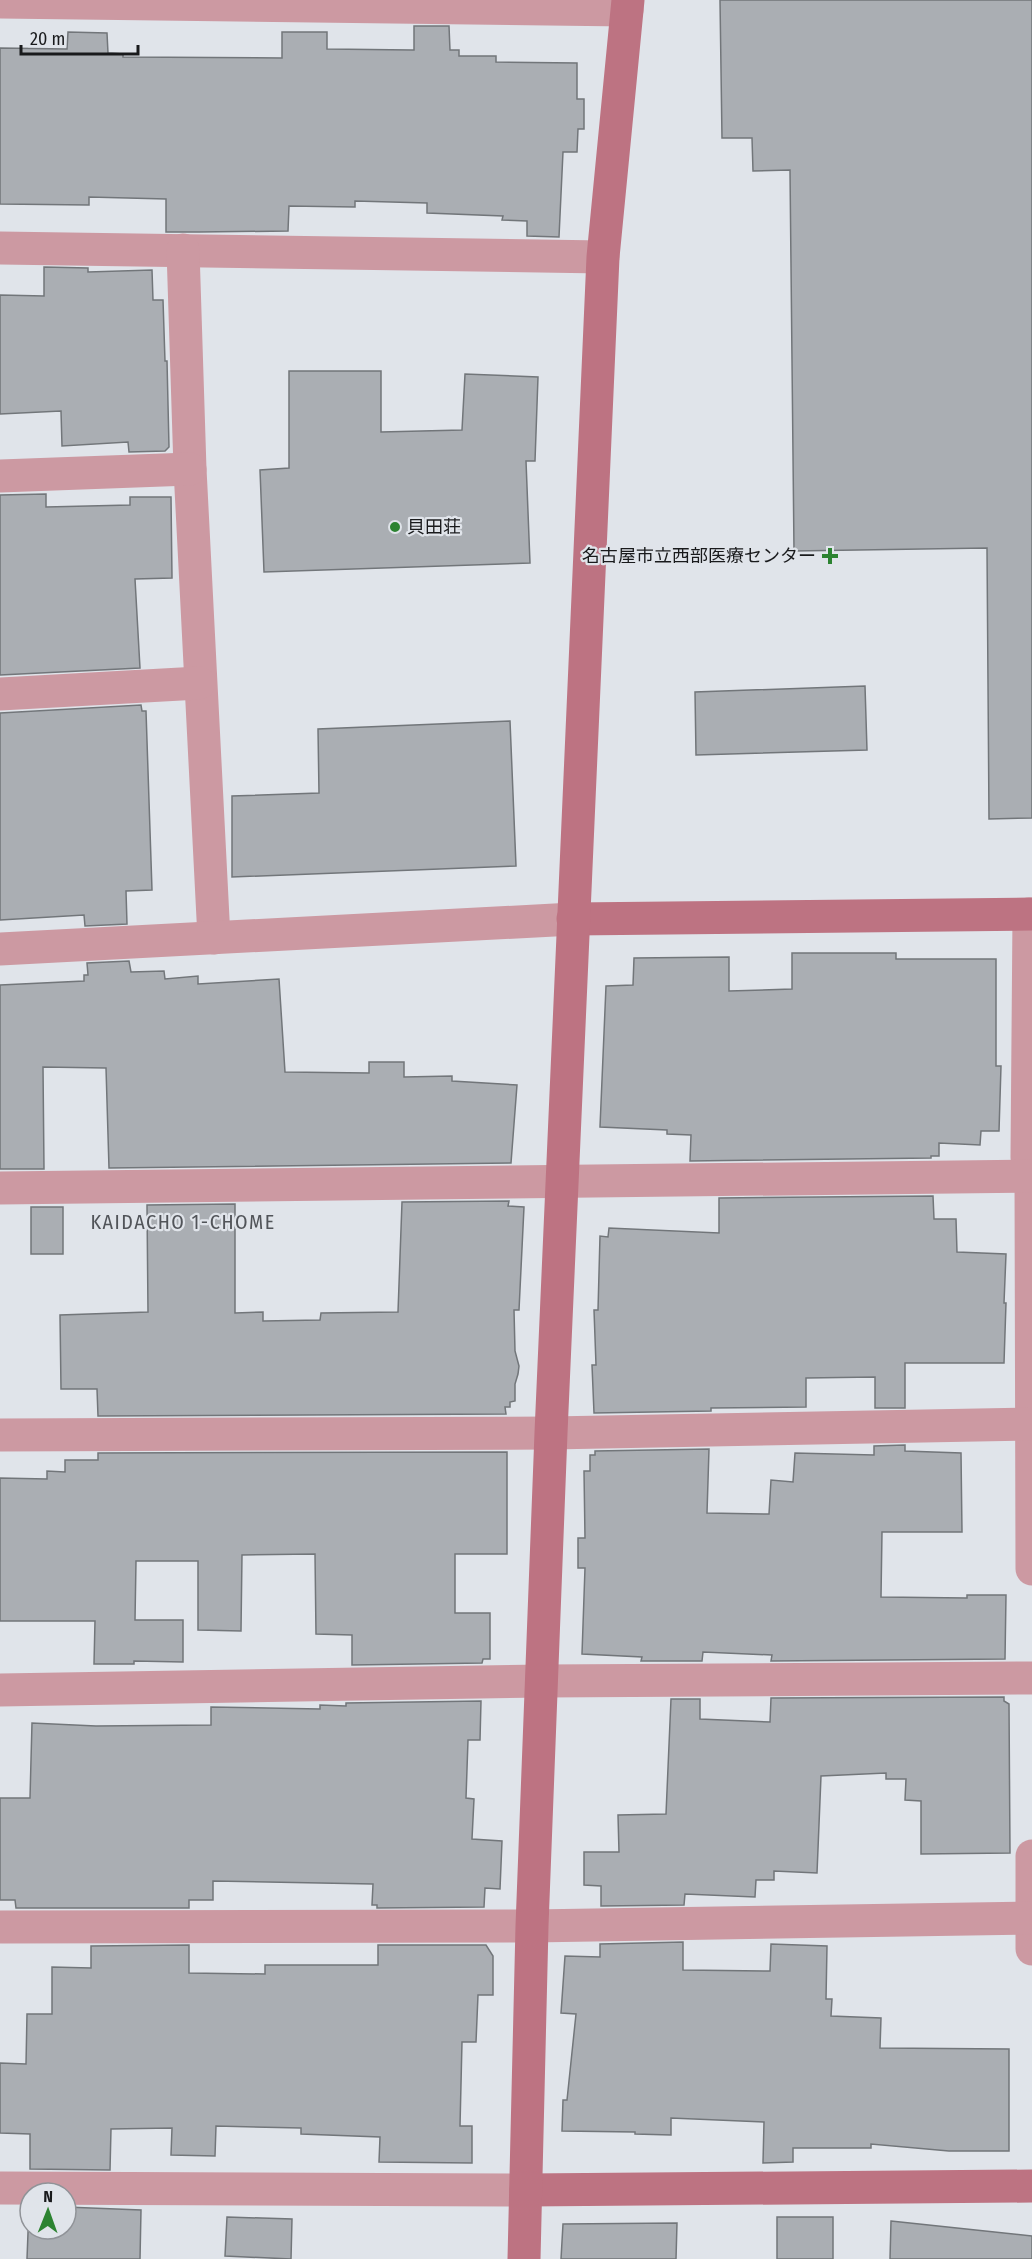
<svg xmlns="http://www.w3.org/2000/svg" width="1032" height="2259" viewBox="0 0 1032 2259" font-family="'Fira Sans Condensed','Noto Sans JP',sans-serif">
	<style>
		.building { fill: #aaaeb3; stroke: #72767a; stroke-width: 1.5 }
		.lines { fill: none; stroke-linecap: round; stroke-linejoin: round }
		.street { stroke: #cc99a2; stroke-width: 33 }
		.secondary { stroke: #bd7382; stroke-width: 33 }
		.poi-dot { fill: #2c8331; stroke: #e0e4ea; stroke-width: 2 }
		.labels { text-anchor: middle; stroke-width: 4.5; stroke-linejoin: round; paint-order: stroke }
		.poi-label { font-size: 18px; fill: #191a1c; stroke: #e0e4ea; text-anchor: start }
		.neighbourhood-label { font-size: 20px; letter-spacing: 1.5px; fill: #515459; stroke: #e0e4ea }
	</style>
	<rect width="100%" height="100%" fill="#e0e4ea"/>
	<!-- building -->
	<g class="building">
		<polygon points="720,0 1032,0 1032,818 989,819 987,548 794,551 790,170 753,171 752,138 722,138"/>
		<polygon points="414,26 449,26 450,50 459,50 459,56 496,56 496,62 577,63 577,99 584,99 584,129 578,129 577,152 563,152 559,237 527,236 527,221 502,220 503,216 427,213 427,203 355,201 355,207 289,206 288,231 199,232 166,232 166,199 89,197 89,205 0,204 0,48 67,49 68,32 107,33 108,53 123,54 123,57 282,58 282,32 327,32 327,49 412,50 414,50"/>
		<polygon points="44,267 88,268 88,272 152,270 153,300 163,300 165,361 167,361 169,447 165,451 129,452 128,442 62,446 61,411 0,414 0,295 44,296"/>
		<polygon points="289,371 381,371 381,432 462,430 465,374 538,377 535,461 526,461 530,563 264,572 260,470 289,468"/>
		<polygon points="46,494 46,507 130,505 130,497 171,497 172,578 135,579 140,668 0,675 0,495"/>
		<polygon points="865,686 867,750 696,755 695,692"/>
		<polygon points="141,705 142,711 146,711 152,890 126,891 127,924 85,926 84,915 0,920 0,713"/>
		<polygon points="510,721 516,866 232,877 232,796 319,793 318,729"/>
		<polygon points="792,953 896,953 896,959 996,959 996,1066 1001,1066 999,1131 981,1131 980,1145 939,1143 939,1156 931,1156 931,1158 690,1161 691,1135 667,1134 667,1130 600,1127 606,986 633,985 634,958 729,957 729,991 792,989"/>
		<polygon points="129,961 131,972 164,971 165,979 198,976 198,984 279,979 285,1072 369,1073 369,1062 404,1062 404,1077 452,1076 452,1081 517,1085 511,1163 109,1168 106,1068 43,1067 44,1169 0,1169 0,985 84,981 84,975 88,975 87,963"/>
		<polygon points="933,1196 934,1219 956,1219 957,1252 1006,1254 1004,1303 1006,1303 1004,1363 905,1363 905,1408 875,1408 875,1377 806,1378 806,1407 711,1408 711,1411 594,1413 592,1365 596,1365 594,1310 598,1310 600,1236 608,1237 609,1228 719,1233 719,1198"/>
		<polygon points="509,1201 508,1206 524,1207 519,1310 514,1310 515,1351 519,1366 518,1374 515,1384 515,1401 510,1402 510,1407 505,1407 506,1414 98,1416 97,1389 61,1389 60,1315 148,1312 147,1205 235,1204 235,1313 263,1312 263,1321 320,1320 321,1313 398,1312 402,1202"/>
		<rect x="31" y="1207" width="32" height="47"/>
		<polygon points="905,1445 905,1451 961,1453 962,1532 882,1532 881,1597 967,1598 967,1595 1006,1595 1005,1659 771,1661 772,1655 703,1652 702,1661 641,1661 642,1657 582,1654 585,1568 578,1568 578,1538 585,1538 584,1471 590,1471 590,1455 595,1455 595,1451 709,1449 707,1513 769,1514 771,1480 793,1482 795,1453 874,1455 874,1446"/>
		<polygon points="507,1452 507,1554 455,1554 455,1613 490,1613 490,1659 483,1659 482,1663 352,1665 352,1635 316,1634 315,1554 242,1555 241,1631 198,1630 198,1561 136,1561 135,1620 183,1620 183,1662 134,1661 134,1664 94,1664 95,1621 0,1621 0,1478 47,1479 47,1471 65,1472 65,1460 98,1460 98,1453"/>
		<polygon points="1004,1697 1004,1701 1009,1704 1010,1853 921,1854 921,1801 905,1800 906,1779 886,1779 886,1773 821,1776 817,1873 774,1871 774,1880 756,1880 755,1897 685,1894 684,1905 601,1906 601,1886 584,1885 584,1852 619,1852 618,1815 666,1814 671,1699 700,1699 700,1719 770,1722 771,1698"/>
		<polygon points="481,1701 480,1740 468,1740 466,1798 474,1799 472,1839 502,1841 500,1889 485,1888 484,1907 377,1908 377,1905 372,1905 373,1884 213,1881 213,1900 189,1900 189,1908 16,1908 15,1900 0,1900 0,1798 30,1798 32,1723 96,1726 211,1725 211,1707 320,1709 320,1705 346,1706 346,1703"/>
		<polygon points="683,1942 683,1970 770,1971 771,1944 827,1946 826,1999 832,1999 831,2016 881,2018 880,2048 1009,2049 1009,2151 949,2151 871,2144 871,2148 793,2148 793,2162 763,2163 764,2122 671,2118 671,2135 635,2134 635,2132 562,2131 563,2100 567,2100 576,2014 561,2013 565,1956 600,1957 600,1944"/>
		<polygon points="189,1945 189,1973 265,1974 265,1965 378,1965 378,1945 486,1945 493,1956 493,1995 478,1995 476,2042 462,2042 460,2126 472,2126 472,2163 379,2162 380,2137 301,2134 301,2128 216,2126 215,2156 171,2155 172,2128 111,2129 110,2170 30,2169 30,2134 0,2133 0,2063 26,2064 27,2014 52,2014 52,1967 91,1968 91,1946"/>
		<polygon points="29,2207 30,2229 66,2229 66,2207 141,2210 140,2259 27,2259"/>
		<polygon points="227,2217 292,2219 291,2259 225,2256"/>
		<rect x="777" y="2217" width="56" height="42"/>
		<polygon points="891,2221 1032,2236 1032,2259 890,2259"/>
		<polygon points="677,2223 676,2259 561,2259 563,2224"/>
	</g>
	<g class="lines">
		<!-- street -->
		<g class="street">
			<polyline points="0,2 627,10"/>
			<polyline points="0,248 603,257"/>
			<polyline points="183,250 190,469 214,938"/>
			<polyline points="0,476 190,469"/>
			<polyline points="0,694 199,683"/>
			<polyline points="1029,914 1027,1157 1031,1176 1032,1569"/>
			<polyline points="0,949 573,919"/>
			<polyline points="0,1188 1032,1176"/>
			<polyline points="0,1435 551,1433 1032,1424"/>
			<polyline points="0,1690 543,1681 1032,1678"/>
			<polyline points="1032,1856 1032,1949"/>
			<polyline points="0,1927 532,1926 1032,1918"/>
			<polyline points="0,2188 526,2190"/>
		</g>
		<!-- secondary -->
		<g class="secondary">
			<polyline points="573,919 1032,914"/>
			<polyline points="526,2190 1032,2186"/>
			<polyline points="524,2259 532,1926 551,1433 603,257 628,0"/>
		</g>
	</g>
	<!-- markers -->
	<g class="poi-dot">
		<circle cx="395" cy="527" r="6"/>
		<path d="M827 547h6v6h6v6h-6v6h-6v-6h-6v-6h6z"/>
	</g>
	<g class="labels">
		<!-- poi labels -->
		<g class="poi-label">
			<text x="407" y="533">貝田荘</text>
			<text x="816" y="562" text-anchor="end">名古屋市立西部医療センター</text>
		</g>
		<!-- neighbourhood labels -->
		<g class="neighbourhood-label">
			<text x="183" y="1229">KAIDACHO 1-CHOME</text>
		</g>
	</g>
	<!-- north arrow -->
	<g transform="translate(48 2211) rotate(1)"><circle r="28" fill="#e0e4ea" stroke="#909398" stroke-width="1.5"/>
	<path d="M0-4.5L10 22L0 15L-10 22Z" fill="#2c8331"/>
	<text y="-9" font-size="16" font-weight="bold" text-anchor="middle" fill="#191a1c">N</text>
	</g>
	<!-- scale -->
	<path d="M21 45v9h117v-9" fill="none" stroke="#191a1c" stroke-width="3"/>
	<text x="30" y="45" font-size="18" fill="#191a1c" stroke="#e0e4ea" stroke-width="4.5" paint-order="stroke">20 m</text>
</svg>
